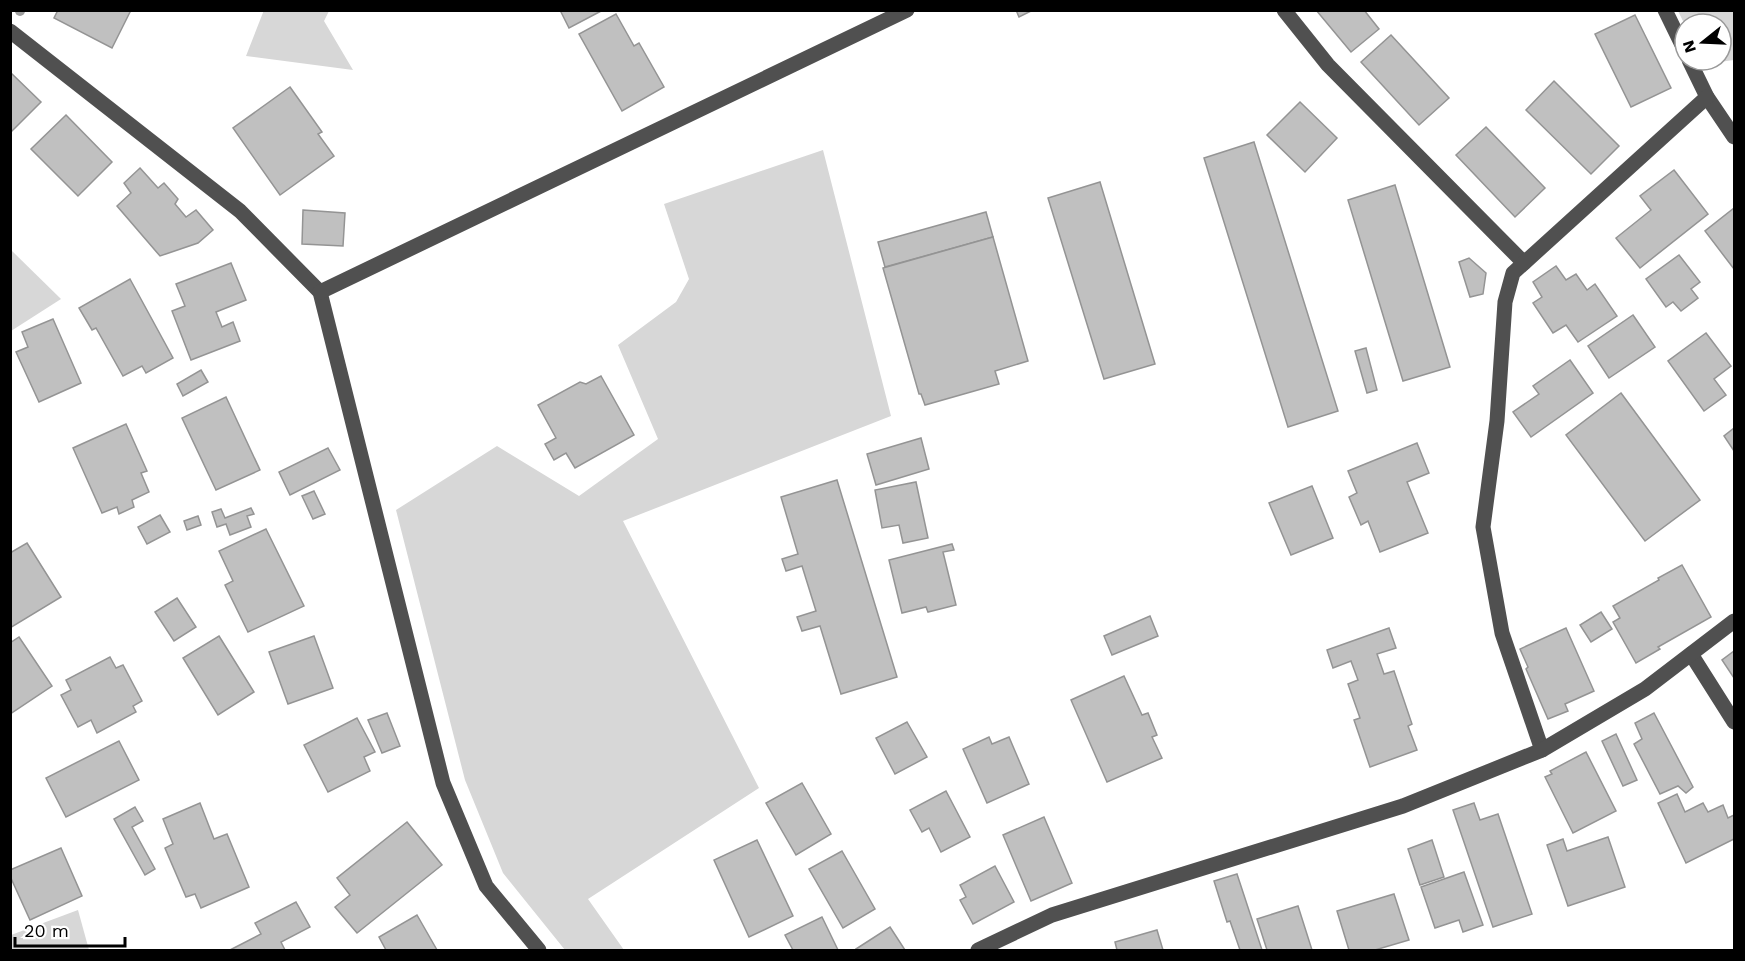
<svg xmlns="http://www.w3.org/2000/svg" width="1745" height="961" viewBox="0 0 1745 961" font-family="'Work Sans',sans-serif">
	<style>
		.green { fill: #d7d7d7 }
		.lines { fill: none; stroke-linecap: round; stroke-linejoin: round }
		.stream { stroke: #9e9e9e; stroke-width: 10 }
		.building { fill: #c0c0c0; stroke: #949494; stroke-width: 1.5 }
		.minor { stroke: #505050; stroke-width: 15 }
	</style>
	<rect width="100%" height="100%" fill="#fff"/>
	<!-- green -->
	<g class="green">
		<polygon points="264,10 329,11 324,21 353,70 246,56"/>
		<polygon points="1678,11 1734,11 1734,60 1705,64 1703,60 1721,60 1721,24 1685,25"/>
		<polygon points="823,150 891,416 623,521 759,788 588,899 624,950 565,950 503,873 465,780 396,510 497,446 579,496 658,439 618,345 676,302 689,279 664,204"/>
		<polygon points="11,250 61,299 11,331 10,331"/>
		<polygon points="78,910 89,950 11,950 11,935"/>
	</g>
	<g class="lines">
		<!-- stream -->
		<polyline class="stream" points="20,11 20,10"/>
	</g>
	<!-- building -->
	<g class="building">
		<polygon points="58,10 131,10 112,48 54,18"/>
		<polygon points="560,10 603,10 569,28"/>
		<polygon points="1016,10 1033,10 1019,17"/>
		<polygon points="1316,10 1364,10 1379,29 1351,52"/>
		<polygon points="616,14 634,46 639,43 664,87 622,111 579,34"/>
		<polygon points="1635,15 1671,88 1631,107 1595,34"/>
		<polygon points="1391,35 1449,98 1419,125 1361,62"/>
		<polygon points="10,72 41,102 10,133"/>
		<polygon points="1554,81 1619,146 1591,174 1526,110"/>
		<polygon points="290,87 322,132 318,134 334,156 280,195 233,128"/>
		<polygon points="1300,102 1337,138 1305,172 1267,135"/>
		<polygon points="66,115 112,162 78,196 31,149"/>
		<polygon points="1486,127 1545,188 1515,217 1456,155"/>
		<polygon points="1254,142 1338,411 1288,427 1204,158"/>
		<polygon points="140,168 158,188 164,183 178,199 175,204 186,217 196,210 213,230 198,243 160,256 117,206 131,193 124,183"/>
		<polygon points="1674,170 1708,214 1640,268 1616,238 1651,210 1640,196"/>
		<polygon points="1100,182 1155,364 1104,379 1048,198"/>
		<polygon points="1395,185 1450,367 1403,381 1348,200"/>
		<polygon points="1734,208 1734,269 1705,231"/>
		<polygon points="303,210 345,213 343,246 302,244"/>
		<polygon points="986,212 993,237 885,267 878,242"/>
		<polygon points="993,237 1028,361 995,371 999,384 925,405 921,394 919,394 883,268"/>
		<polygon points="1679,255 1700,282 1691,289 1698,298 1681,311 1673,302 1666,307 1646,279"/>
		<polygon points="1469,258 1486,273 1483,294 1470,297 1459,262"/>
		<polygon points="231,263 246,300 216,312 222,327 233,322 240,341 191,360 172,311 185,306 176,284"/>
		<polygon points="1556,266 1566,280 1576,274 1587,290 1595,284 1617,316 1578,342 1566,325 1553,333 1533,303 1542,297 1533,282"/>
		<polygon points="130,279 173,358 146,373 142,366 123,376 96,328 92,330 79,308"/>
		<polygon points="1633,315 1655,347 1609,378 1588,346"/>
		<polygon points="53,319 81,383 39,402 16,352 28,347 22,332"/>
		<polygon points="1706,333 1731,366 1714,379 1726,395 1704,411 1668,361"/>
		<polygon points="1366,348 1377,390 1367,393 1355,351"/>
		<polygon points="1570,360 1593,393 1531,437 1513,412 1539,394 1533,386"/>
		<polygon points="201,370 208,382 183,396 177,384"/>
		<polygon points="601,376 634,435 575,468 566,453 554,460 545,444 556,438 538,405 580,382 586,384"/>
		<polygon points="1621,393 1700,500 1645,541 1566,435"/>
		<polygon points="226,397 260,470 216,490 182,418"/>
		<polygon points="126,424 147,471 141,473 149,492 132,500 134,507 119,514 117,507 102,513 73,448"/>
		<polygon points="1734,428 1734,451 1724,436"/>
		<polygon points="921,438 929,469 876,485 867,454"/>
		<polygon points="1417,443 1429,473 1407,482 1428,533 1380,552 1368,521 1361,525 1349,497 1357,493 1348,471"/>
		<polygon points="328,448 340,470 290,495 279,472"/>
		<polygon points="837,480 897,677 841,694 820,626 802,631 797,617 816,611 802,566 786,571 782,559 798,554 781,497"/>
		<polygon points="916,482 928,538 903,543 899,525 882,528 875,490"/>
		<polygon points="1312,486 1333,538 1291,555 1269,503"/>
		<polygon points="314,491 325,514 313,519 302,496"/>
		<polygon points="251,508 254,514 247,516 251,527 230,535 226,524 217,527 212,512 221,509 225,518"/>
		<polygon points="160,515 170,532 147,544 138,527"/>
		<polygon points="198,516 201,525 187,530 184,521"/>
		<polygon points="266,529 304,606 248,632 225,585 233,581 219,551"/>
		<polygon points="27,543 61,597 10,628 10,553"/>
		<polygon points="952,544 954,550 943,552 956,605 928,612 926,607 902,613 889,560"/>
		<polygon points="1682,565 1711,617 1658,647 1660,649 1636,663 1613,622 1620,618 1613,606 1659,580 1658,578"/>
		<polygon points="177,598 196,627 174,641 155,612"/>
		<polygon points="1601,612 1612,629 1591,642 1580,625"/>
		<polygon points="1150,616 1158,636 1112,655 1104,636"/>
		<polygon points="1389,628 1396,648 1377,654 1384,674 1394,671 1412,724 1408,726 1417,750 1370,767 1354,720 1360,718 1348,684 1358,680 1351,661 1333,668 1327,650"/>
		<polygon points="1566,628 1594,691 1565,704 1568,711 1548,719 1526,669 1528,667 1520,649"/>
		<polygon points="219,636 254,692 218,715 183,658"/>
		<polygon points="314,636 333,688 288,704 269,652"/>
		<polygon points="19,637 52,686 10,714 10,643"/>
		<polygon points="1734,651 1734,678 1722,660"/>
		<polygon points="110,657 116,668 123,665 142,701 133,706 136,712 97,733 91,720 78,727 61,695 71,690 66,680"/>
		<polygon points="1124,676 1142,715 1148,713 1157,735 1152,737 1162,758 1107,782 1071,700"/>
		<polygon points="387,713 400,746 382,753 368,720"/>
		<polygon points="1654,713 1693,787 1686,793 1678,786 1660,794 1634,744 1642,739 1635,723"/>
		<polygon points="357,718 375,752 364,757 370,771 328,792 304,745"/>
		<polygon points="907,722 927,757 895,774 876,738"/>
		<polygon points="1616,734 1637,780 1623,786 1602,741"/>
		<polygon points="989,737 992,744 1009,737 1029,784 987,803 963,749"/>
		<polygon points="119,741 139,780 66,817 46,778"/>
		<polygon points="1586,752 1616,811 1573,833 1545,777 1552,774 1550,771"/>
		<polygon points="802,783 831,834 796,855 766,803"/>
		<polygon points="946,791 970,837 941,852 929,828 922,832 910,810"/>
		<polygon points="1677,794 1685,812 1703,803 1708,812 1723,805 1728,818 1734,815 1734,839 1686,863 1658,803"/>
		<polygon points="200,803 214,839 227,834 249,887 201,908 195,894 186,897 165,848 173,844 163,819"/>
		<polygon points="1474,803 1480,820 1498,814 1532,914 1493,927 1453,810"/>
		<polygon points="135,807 143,821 132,827 155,869 145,875 114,819"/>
		<polygon points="1044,817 1072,883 1031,901 1003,835"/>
		<polygon points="407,822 442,865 357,933 335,907 350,895 337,878"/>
		<polygon points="1608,837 1625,887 1568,906 1547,845 1563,839 1567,851"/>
		<polygon points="757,840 793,916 749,937 714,860"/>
		<polygon points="1432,840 1444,877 1420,885 1408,849"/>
		<polygon points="61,848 82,896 30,920 10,876 10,870"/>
		<polygon points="842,851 875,909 843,928 809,869"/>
		<polygon points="995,866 1014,902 973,924 960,900 966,897 960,885"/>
		<polygon points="1464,872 1483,925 1463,932 1459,920 1435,928 1421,887"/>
		<polygon points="1237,874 1262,950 1240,950 1230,921 1227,922 1214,881"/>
		<polygon points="1394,894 1409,940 1375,950 1349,950 1337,911"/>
		<polygon points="296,902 310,927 281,942 285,950 230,950 261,934 255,923"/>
		<polygon points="1298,906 1312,950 1267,950 1257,919"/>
		<polygon points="417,915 437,950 386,950 379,937"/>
		<polygon points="822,917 838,950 793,950 785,935"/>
		<polygon points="890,927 905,950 857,950 856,949"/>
		<polygon points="1157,930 1163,950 1117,950 1115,942"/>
	</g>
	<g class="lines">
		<!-- minor -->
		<g class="minor">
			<polyline points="1284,10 1328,65 1524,263"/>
			<polyline points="1665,10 1685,51"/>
			<polyline points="10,31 240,211 320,292 443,783 486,886 539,950"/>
			<polyline points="1689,60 1707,97 1734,137"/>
			<polyline points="320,292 907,10"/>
			<polyline points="1691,654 1734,722"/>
			<polyline points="1542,750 1502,633 1483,527 1497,421 1505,302 1513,273 1707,97"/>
			<polyline points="978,950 1052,915 1403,806 1542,750 1645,689 1734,621"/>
		</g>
	</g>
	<!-- border -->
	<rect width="1745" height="961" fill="none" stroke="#000000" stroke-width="24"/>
	<!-- north arrow -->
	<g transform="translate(1703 42) rotate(252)"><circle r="28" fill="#ffffff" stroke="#999999" stroke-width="1.5"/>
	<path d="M0-4.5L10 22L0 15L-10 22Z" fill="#000000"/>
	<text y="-9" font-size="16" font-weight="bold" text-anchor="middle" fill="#000000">N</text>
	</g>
	<!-- scale -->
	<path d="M15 937v9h110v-9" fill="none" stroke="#000000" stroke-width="3"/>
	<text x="24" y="937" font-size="18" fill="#000000" stroke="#ffffff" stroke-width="4.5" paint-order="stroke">20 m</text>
</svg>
